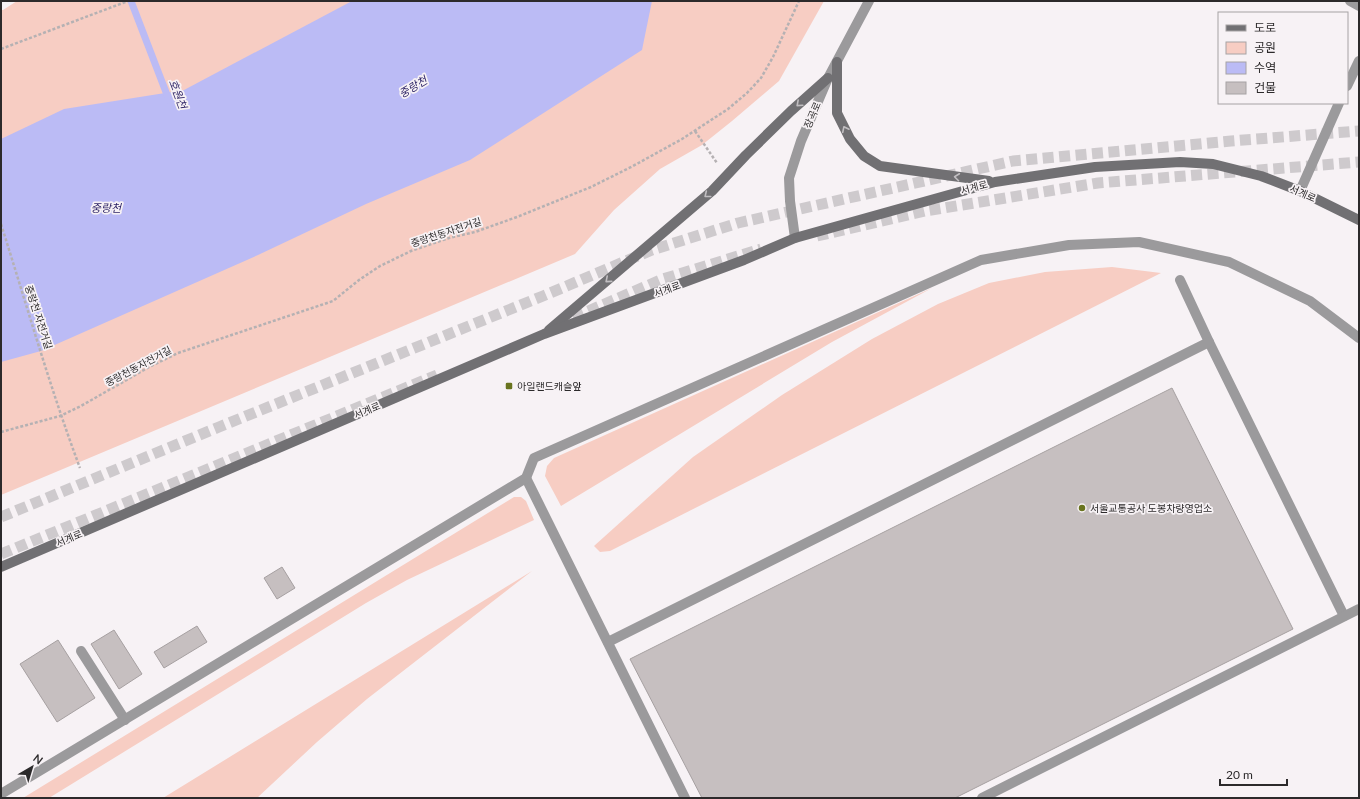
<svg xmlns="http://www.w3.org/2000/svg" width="1360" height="799" viewBox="0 0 1360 799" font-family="Lato,'Noto Sans KR',sans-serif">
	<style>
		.green { fill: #f7cdc3 }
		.water { fill: #bbbbf5 }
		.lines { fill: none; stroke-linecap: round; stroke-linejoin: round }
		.stream { stroke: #bbbbf5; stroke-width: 7 }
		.building { fill: #c6bfc0; stroke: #a6a0a1 }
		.trunk-tunnel { stroke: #cecacd; stroke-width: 11; stroke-dasharray: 11 5.5; stroke-linecap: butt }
		.path { stroke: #b5b1b3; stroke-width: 2.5; stroke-dasharray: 3 2; stroke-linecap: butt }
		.service { stroke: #9b9a9c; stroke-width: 10 }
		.minor { stroke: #9b9a9c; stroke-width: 10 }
		.tertiary { stroke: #9b9a9c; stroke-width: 10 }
		.secondary { stroke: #717073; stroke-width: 10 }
		.oneway { stroke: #c1bec1 }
		.poi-dot { fill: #69741f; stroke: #f7f2f5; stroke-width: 1.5 }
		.labels { text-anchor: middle; stroke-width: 3.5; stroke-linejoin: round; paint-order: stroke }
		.street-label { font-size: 10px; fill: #2c2a2b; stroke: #f7f2f5 }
		.poi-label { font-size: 10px; fill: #2c2a2b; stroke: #f7f2f5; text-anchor: start }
		.water-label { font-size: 11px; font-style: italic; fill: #2f2567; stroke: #f7f2f5 }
	</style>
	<rect width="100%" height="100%" fill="#f7f2f5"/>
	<!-- green -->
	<g class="green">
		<polygon points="17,1 824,1 779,81 732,121 702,145 660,169 614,210 575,254 1,495 1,10 3,10"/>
		<polygon points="1112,267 1161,273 610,551 600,552 594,546 693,457 782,395 872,339 938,304 989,283 1045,272"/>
		<polygon points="932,288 832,342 561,506 545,476 547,466 554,458"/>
		<polygon points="514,497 521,497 526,501 534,520 407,580 366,603 49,798 23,798"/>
		<polygon points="532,571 367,699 317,742 257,798 163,798"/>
	</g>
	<!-- water -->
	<polygon class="water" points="352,1 652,1 642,50 470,160 366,204 258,255 41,351 1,362 1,139 64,109 184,90"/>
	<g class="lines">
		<!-- stream -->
		<polyline class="stream" points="131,1 169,100"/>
	</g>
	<!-- building -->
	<g class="building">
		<polygon points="1172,388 1293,629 955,798 702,798 630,659"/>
		<polygon points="282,567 295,588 277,599 264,578"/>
		<polygon points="197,626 207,642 164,668 154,652"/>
		<polygon points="114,630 142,674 119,689 91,644"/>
		<polygon points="58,640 95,698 57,722 20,664"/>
	</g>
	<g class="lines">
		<!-- trunk-tunnel -->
		<g class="trunk-tunnel">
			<polyline points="817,236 925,211 1098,183 1359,162"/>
			<polyline points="558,324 663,279 761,249"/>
			<polyline points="1,517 219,427 543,296 652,250 738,223 1013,161 1231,141 1359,131"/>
			<polyline points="1,554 437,375"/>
		</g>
		<!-- path -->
		<g class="path">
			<polyline points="1,49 128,1"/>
			<polyline points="695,131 717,163"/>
			<path d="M1 224C27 306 50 388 80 468"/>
			<polyline points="1,432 60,416 81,406 149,367 178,353 333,301 359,280 380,266 411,251 449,238 475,232 517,217 591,187 633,166 682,139 728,109 747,93 761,78 773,57 799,1"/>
		</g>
		<!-- service -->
		<g class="service">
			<polyline points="1180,280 1209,342 1344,616"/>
			<polyline points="526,478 685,798"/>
			<polyline points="608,642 1209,342"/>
			<polyline points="81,651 125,720"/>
			<polyline points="1,794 526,478 534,458 981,260 1069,245 1139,242 1229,262 1310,301 1359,338"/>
			<polyline points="982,798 1359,609"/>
		</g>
		<!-- minor -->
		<g class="minor">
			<polyline points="1350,1 1359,6"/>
			<polyline points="1347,86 1359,61"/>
			<polyline points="1300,191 1339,103"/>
		</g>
		<!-- tertiary -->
		<polyline class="tertiary" points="795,238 790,201 789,178 801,141 828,78 869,1"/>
		<!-- secondary -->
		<g class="secondary">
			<polyline points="837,62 837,113 850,139 864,156 880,166 989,181"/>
			<polyline points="549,330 712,191 746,155 791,111 828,78"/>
			<polyline points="1,567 544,334 744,260 795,238 995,182 1095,167 1180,162 1213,164 1261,176 1300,191 1359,220"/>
		</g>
	</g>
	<!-- one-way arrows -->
	<defs><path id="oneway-chevron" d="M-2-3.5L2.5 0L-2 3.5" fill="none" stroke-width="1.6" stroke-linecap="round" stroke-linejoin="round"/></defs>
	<g class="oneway">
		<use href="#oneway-chevron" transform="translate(799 104) rotate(138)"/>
		<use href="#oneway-chevron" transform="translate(845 129) rotate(-116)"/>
		<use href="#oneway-chevron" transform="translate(957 177) rotate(-173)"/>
		<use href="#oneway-chevron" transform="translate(707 195) rotate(141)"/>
		<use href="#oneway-chevron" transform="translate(608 280) rotate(139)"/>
	</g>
	<!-- markers -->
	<g class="poi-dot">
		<rect x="505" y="382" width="8" height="8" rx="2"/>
		<circle cx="1082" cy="508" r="4"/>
	</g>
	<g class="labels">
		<!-- street labels -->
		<g class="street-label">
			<text transform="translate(812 115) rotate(-67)" y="4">장곡로</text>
			<text transform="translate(974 187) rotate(-15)" y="4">서계로</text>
			<text transform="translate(1303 193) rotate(24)" y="4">서계로</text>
			<text transform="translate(446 232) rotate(-18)" y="4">중랑천동자전거길</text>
			<text transform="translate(667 289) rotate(-20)" y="4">서계로</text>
			<text transform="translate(39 317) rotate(72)" y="4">중랑천 자전거길</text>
			<text transform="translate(138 366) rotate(-28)" y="4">중랑천동자전거길</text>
			<text transform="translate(367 410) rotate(-23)" y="4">서계로</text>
			<text transform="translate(69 538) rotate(-23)" y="4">서계로</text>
		</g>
		<!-- poi labels -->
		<g class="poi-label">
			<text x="517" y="390">아일랜드캐슬앞</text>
			<text x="1090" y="512">서울교통공사 도봉차량영업소</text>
		</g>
		<!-- water labels -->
		<g class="water-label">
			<text transform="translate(413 87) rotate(-31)" y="4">중랑천</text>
			<text transform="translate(178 94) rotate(69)" y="4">호원천</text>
			<text x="106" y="212">중랑천</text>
		</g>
	</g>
	<!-- border -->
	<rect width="1360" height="799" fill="none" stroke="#2c2a2b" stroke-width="4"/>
	<!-- legend -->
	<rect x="1218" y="12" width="130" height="92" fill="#f7f2f5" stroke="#a6a2a4"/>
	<rect x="1226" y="25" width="20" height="6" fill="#717073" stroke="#a6a2a4"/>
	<text x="1254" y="32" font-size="12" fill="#2c2a2b">도로</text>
	<rect x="1226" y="42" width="20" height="12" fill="#f7cdc3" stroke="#a6a2a4"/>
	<text x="1254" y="52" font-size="12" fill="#2c2a2b">공원</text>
	<rect x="1226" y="62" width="20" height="12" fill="#bbbbf5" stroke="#a6a2a4"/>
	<text x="1254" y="72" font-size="12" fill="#2c2a2b">수역</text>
	<rect x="1226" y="82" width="20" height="12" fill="#c6bfc0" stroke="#a6a2a4"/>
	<text x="1254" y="92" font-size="12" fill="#2c2a2b">건물</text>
	<!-- north arrow -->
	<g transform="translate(32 767) rotate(38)" stroke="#f7f2f5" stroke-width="3" paint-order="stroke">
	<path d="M0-3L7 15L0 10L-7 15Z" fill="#2c2a2b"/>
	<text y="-6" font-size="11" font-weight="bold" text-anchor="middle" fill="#2c2a2b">N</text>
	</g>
	<!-- scale -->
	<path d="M1220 779v6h67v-6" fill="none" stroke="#2c2a2b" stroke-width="2"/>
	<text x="1226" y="779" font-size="12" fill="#2c2a2b" stroke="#f7f2f5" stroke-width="3" paint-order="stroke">20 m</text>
</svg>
